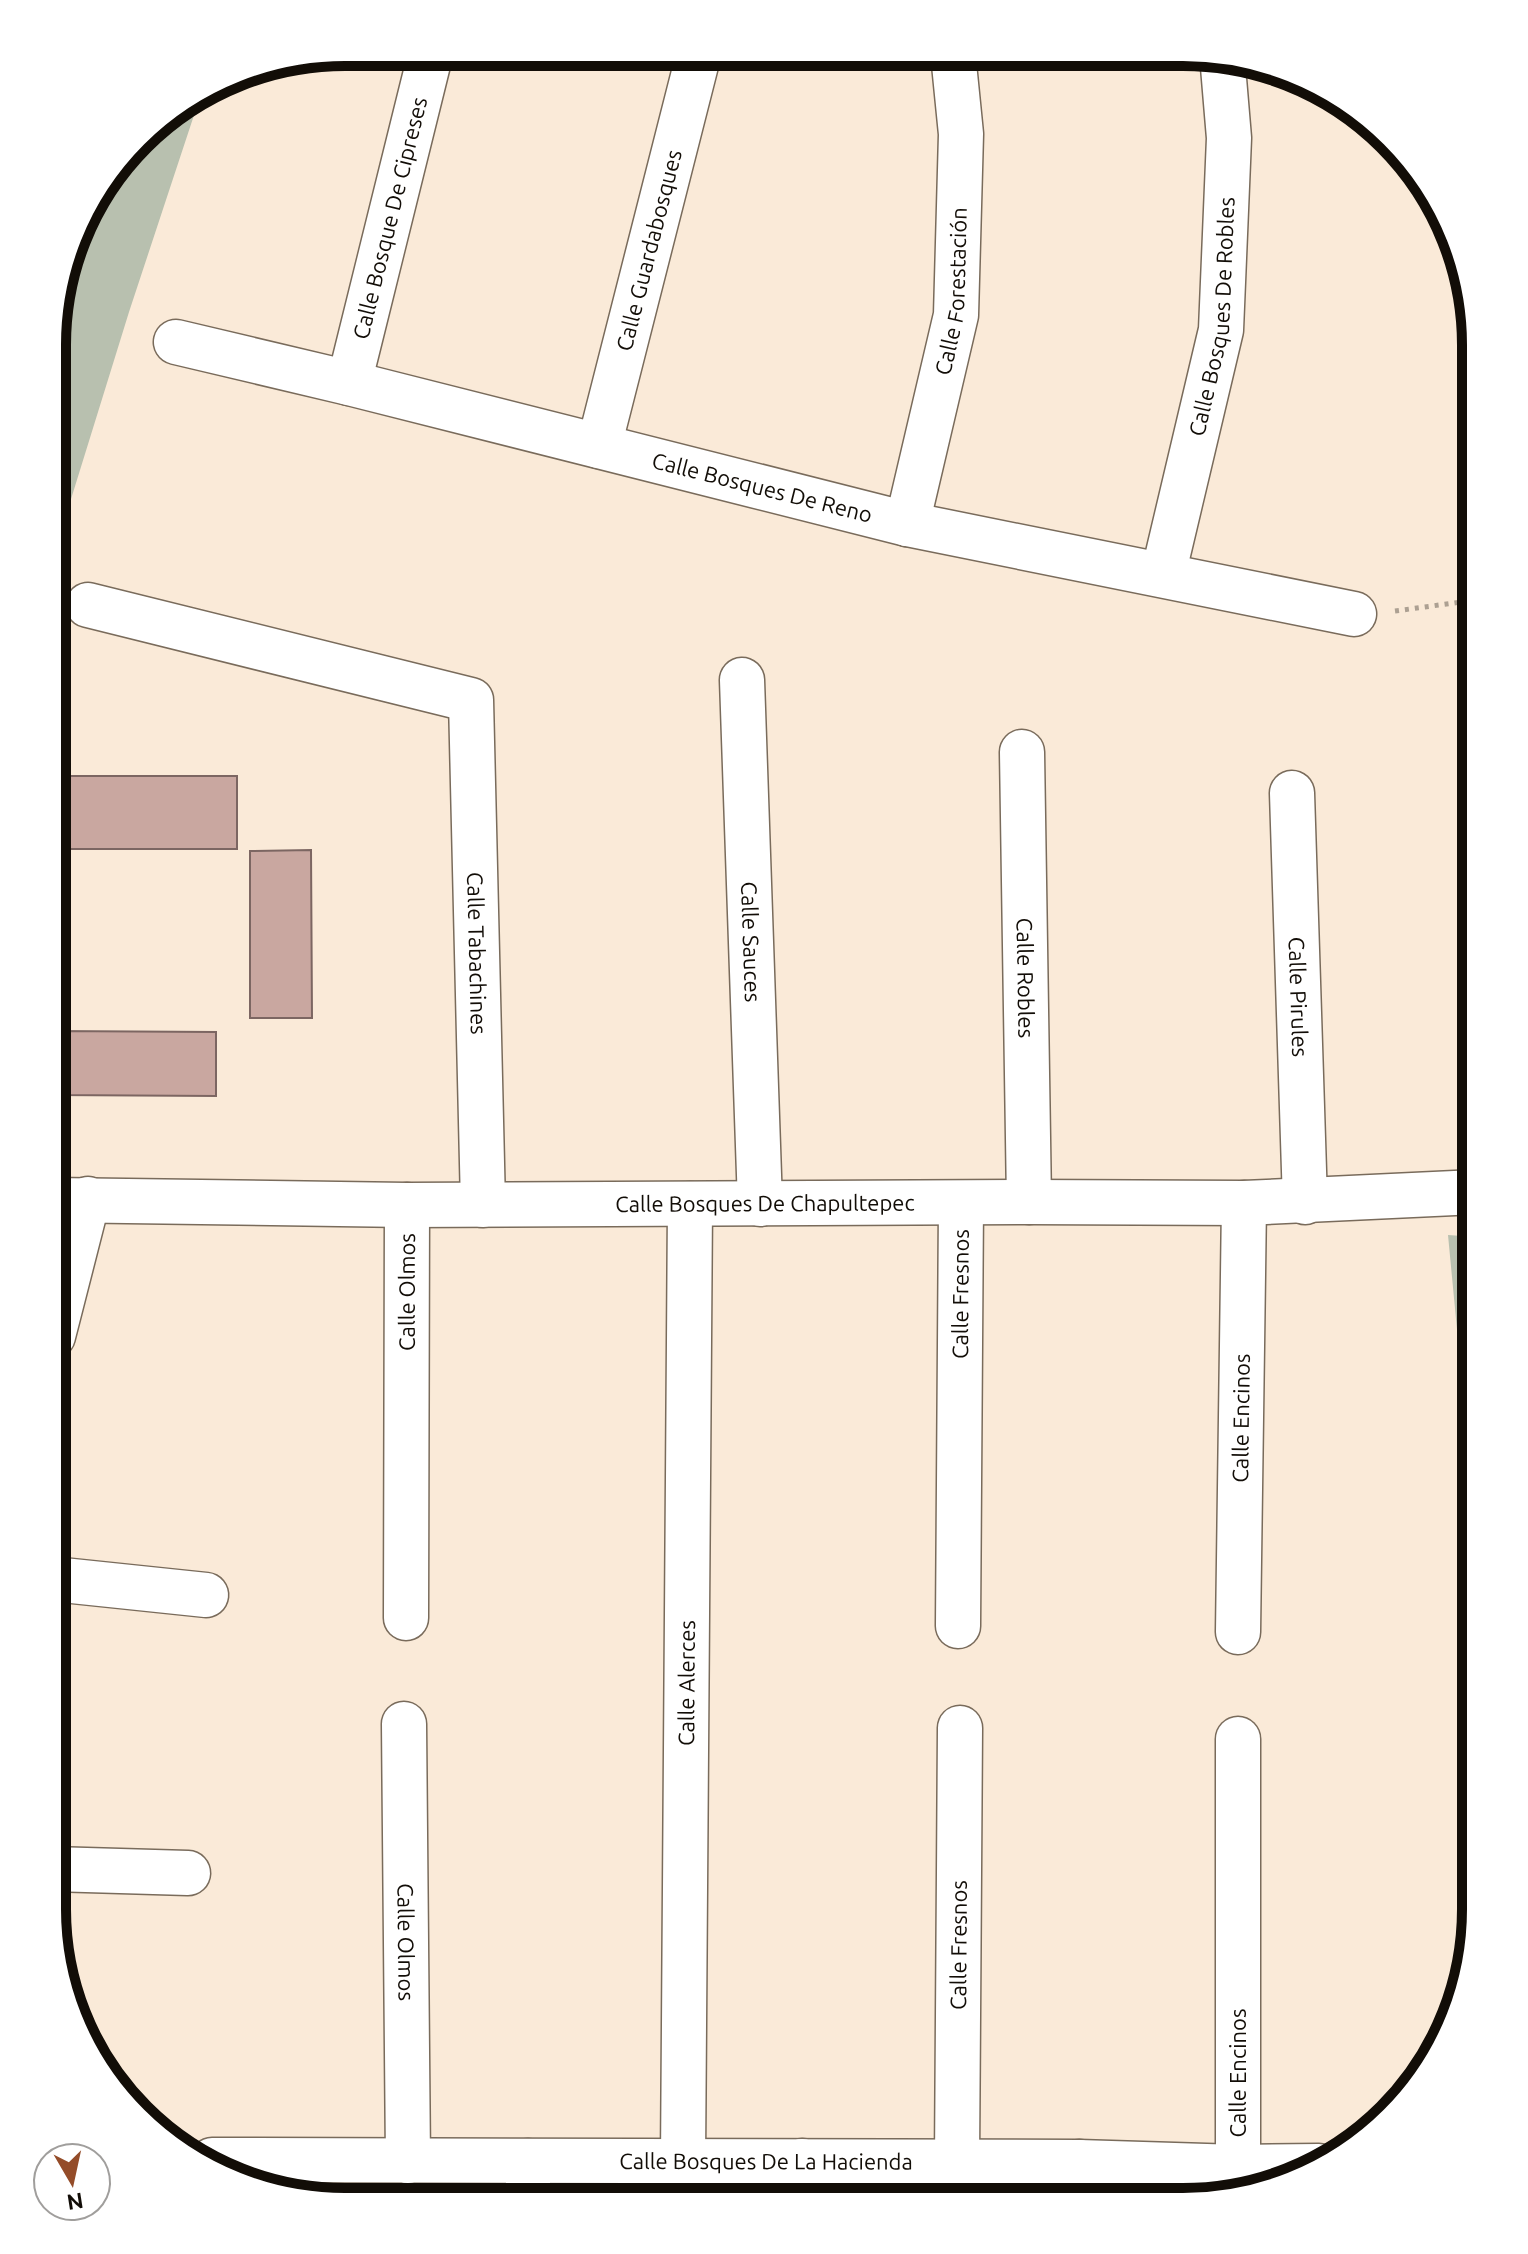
<svg xmlns="http://www.w3.org/2000/svg" width="1528" height="2254" viewBox="0 0 1528 2254" font-family="Ubuntu,sans-serif">
	<style>
		.green { fill: #b8c0af }
		.building { fill: #c9a7a0; stroke: #7c6662; stroke-width: 2 }
		.lines { fill: none; stroke-linecap: round; stroke-linejoin: round }
		.minor-casing { stroke: #796b5b; stroke-width: 47 }
		.path { stroke: #aca092; stroke-width: 5; stroke-dasharray: 4 6; stroke-linecap: butt }
		.minor { stroke: #fff; stroke-width: 44 }
		.labels { text-anchor: middle; stroke-width: 8; stroke-linejoin: round; paint-order: stroke }
		.street-label { font-size: 22px; fill: #120d07; stroke: #fff }
		.rim { fill: none; stroke: #120d07; stroke-width: 10 }
	</style>
	<rect width="100%" height="100%" fill="#faead8"/>
	<!-- green -->
	<g class="green">
		<polygon points="200,97 129,312 54,554 55,306 91,199 152,124"/>
		<polygon points="1448,1235 1476,1237 1476,1529"/>
	</g>
	<!-- building -->
	<g class="building">
		<rect x="54" y="776" width="183" height="73"/>
		<polygon points="311,850 312,1018 250,1018 250,851"/>
		<polygon points="53,1031 216,1032 216,1096 53,1095"/>
	</g>
	<g class="lines">
		<defs>
			<g id="minor">
				<path id="s1" d="M176 342 349 383 907 524 1354 614"/>
				<path id="s2" d="M349 383 431 52"/>
				<path id="s3" d="M599 446 699 53"/>
				<path id="s4" d="M907 524 956 315 961 134 953 54"/>
				<path id="s5" d="M1163 575 1221 330 1229 138 1222 55"/>
				<path id="s6" d="M88 605 471 700 483 1205"/>
				<path id="s7" d="M742 680 760 1204"/>
				<path id="s8" d="M1022 752 1029 1202"/>
				<path id="s9" d="M1292 793 1305 1202"/>
				<path id="s10" d="M53 1200 407 1205 1029 1202 1244 1203 1476 1192"/>
				<polyline points="53,1336 88,1199"/>
				<polyline points="53,1579 206,1595"/>
				<path id="s11" d="M406 1618 407 1205"/>
				<path id="s12" d="M958 1626 961 1203"/>
				<path id="s13" d="M1238 1632 1244 1203"/>
				<path id="s14" d="M404 1724 408 2161"/>
				<polyline points="52,1869 188,1873"/>
				<path id="s15" d="M212 2160 1079 2162 1238 2167 1319 2166"/>
				<path id="s16" d="M683 2161 690 1204"/>
				<path id="s17" d="M957 2161 960 1728"/>
				<polyline points="1238,2167 1238,1739"/>
				<polyline points="528,2200 528,2161"/>
				<polyline points="801,2201 802,2161"/>
				<polyline points="1078,2202 1079,2162"/>
			</g>
		</defs>
		<!-- minor casing -->
		<use href="#minor" class="minor-casing"/>
		<!-- path -->
		<polyline class="path" points="1395,611 1476,600"/>
		<!-- minor -->
		<use href="#minor" class="minor"/>
	</g>
	<g class="labels">
		<!-- street labels -->
		<g class="street-label">
			<text dy="8" stroke="none"><textPath href="#s2" startOffset="170">Calle Bosque De Cipreses</textPath></text>
			<text dy="8" stroke="none"><textPath href="#s3" startOffset="202">Calle Guardabosques</textPath></text>
			<text dy="8" stroke="none"><textPath href="#s4" startOffset="238">Calle Forestación</textPath></text>
			<text dy="8" stroke="none"><textPath href="#s5" startOffset="264">Calle Bosques De Robles</textPath></text>
			<text dy="8" stroke="none"><textPath href="#s1" startOffset="604">Calle Bosques De Reno</textPath></text>
			<text dy="8" stroke="none"><textPath href="#s7" startOffset="262">Calle Sauces</textPath></text>
			<text dy="8" stroke="none"><textPath href="#s6" startOffset="648">Calle Tabachines</textPath></text>
			<text dy="8" stroke="none"><textPath href="#s8" startOffset="226">Calle Robles</textPath></text>
			<text dy="8" stroke="none"><textPath href="#s9" startOffset="204">Calle Pirules</textPath></text>
			<text dy="8" stroke="none"><textPath href="#s10" startOffset="712">Calle Bosques De Chapultepec</textPath></text>
			<text dy="8" stroke="none"><textPath href="#s11" startOffset="326">Calle Olmos</textPath></text>
			<text dy="8" stroke="none"><textPath href="#s12" startOffset="332">Calle Fresnos</textPath></text>
			<text dy="8" stroke="none"><textPath href="#s13" startOffset="214">Calle Encinos</textPath></text>
			<text dy="8" stroke="none"><textPath href="#s16" startOffset="478">Calle Alerces</textPath></text>
			<text dy="8" stroke="none"><textPath href="#s14" startOffset="218">Calle Olmos</textPath></text>
			<text dy="8" stroke="none"><textPath href="#s17" startOffset="216">Calle Fresnos</textPath></text>
			<text transform="translate(1238 2073) rotate(-90)" y="8">Calle Encinos</text>
			<text dy="8" stroke="none"><textPath href="#s15" startOffset="554">Calle Bosques De La Hacienda</textPath></text>
		</g>
	</g>
	<!-- crop -->
	<path d="M0 0H1528V2254H0ZM345 66H1183A279 279 0 0 1 1462 345V1909A279 279 0 0 1 1183 2188H345A279 279 0 0 1 66 1909V345A279 279 0 0 1 345 66Z" fill="#fff" fill-rule="evenodd"/>
	<path class="rim" d="M345 66H1183A279 279 0 0 1 1462 345V1909A279 279 0 0 1 1183 2188H345A279 279 0 0 1 66 1909V345A279 279 0 0 1 345 66Z"/>
	<!-- north arrow -->
	<g transform="translate(72 2182) rotate(171)"><circle r="38" fill="#ffffff" stroke="#a09e9c" stroke-width="2"/>
	<path d="M0-6L14 30L0 20L-14 30Z" fill="#944c29"/>
	<text y="-12" font-size="22" font-weight="bold" text-anchor="middle" fill="#120d07">N</text>
	</g>
</svg>
